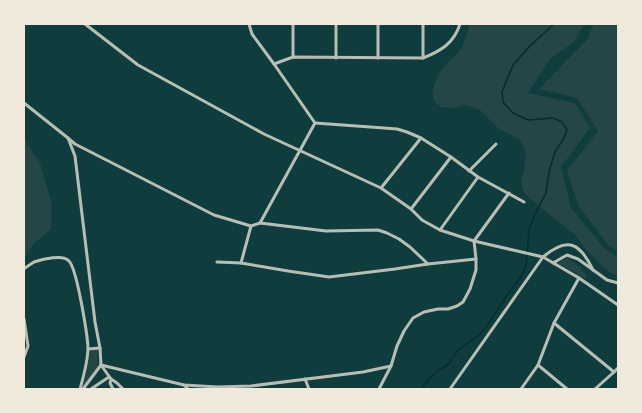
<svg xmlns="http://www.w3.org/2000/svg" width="642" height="413" viewBox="0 0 642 413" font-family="'Public Sans',sans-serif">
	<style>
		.green { fill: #244646 }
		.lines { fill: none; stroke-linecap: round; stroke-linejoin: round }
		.stream { stroke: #0a2a2b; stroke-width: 1.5 }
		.minor { stroke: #b8beb3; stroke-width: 3 }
	</style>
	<rect width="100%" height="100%" fill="#0f3d3e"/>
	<!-- green -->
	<g class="green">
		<polygon points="470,24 584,24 575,41 550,59 528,93 575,103 590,128 561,167 571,208 604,248 618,258 618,276 614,275 604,268 584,247 575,235 529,198 524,192 521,182 524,170 526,152 520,140 510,134 499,129 480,110 465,105 454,108 441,107 435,102 432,93 437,77 446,64 457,54 462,47"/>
		<polygon points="594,24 618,24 618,251 608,245 578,205 567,171 598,131 577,98 539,89 586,41"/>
		<polygon points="24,139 40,163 52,205 51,229 33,244 24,259"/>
		<path d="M567 258C576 262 581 268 587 276L584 278 558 263Z"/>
		<polygon points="97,350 98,370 81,389 87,373 90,351"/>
	</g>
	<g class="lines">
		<!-- stream -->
		<polyline class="stream" points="422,389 424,385 437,371 448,365 458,350 479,335 487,326 505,298 522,275 526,266 529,230 534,216 546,193 549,172 555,152 564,138 567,130 562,122 553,118 528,120 513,113 503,102 502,92 513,65 530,46 554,24"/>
		<!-- minor -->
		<g class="minor">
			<polyline points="85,24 138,65 264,134 381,188 411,209 422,220 440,230 474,241 543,257 579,278 618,305"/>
			<polyline points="249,24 252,34 274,64 315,123"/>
			<polyline points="293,24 293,57"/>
			<polyline points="423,24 423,58"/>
			<polyline points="336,58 336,24"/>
			<polyline points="378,58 378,24"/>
			<path d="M274 64 293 57 423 58C441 51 454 43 460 24"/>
			<polyline points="24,103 68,138 75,144 214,215 251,226 260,223 315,123"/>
			<polyline points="315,123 384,128 397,129 407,132 421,138 451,157 478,177 524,202"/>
			<polyline points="68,138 75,156 95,322 100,348 101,365 111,379"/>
			<polyline points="469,171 496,144"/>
			<polyline points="381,188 421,138"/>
			<polyline points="411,209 451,157"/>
			<polyline points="260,223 326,231 378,230 387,233 399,239 410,247 428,264"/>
			<polyline points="251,226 241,263 288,271 329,277 395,269 428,264 476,259"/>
			<polyline points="440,230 478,177"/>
			<polyline points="217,262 241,263"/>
			<polyline points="553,263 567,255 578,259 607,280 618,283"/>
			<path d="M24 269C27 266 31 264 34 262 43 259 63 254 69 261 77 269 88 337 88 350 87 365 84 375 80 389"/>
			<polyline points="24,319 28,346 24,357"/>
			<polyline points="554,323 614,372"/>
			<polyline points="88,349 100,348"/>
			<polyline points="101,365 184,385 218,387 251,386 363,372 391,366"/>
			<polyline points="538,365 567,389"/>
			<polyline points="305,379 309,389"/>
			<polyline points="184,385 188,389"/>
			<polyline points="83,389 101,365"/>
			<polyline points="91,389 109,377"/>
			<polyline points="113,389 110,383 111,379 117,383 123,389"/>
			<polyline points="379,389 391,366 397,346 404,331 413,318 424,312 438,309 448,309 457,306 463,302 470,289 476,270 476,259 474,241 509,193"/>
			<path d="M450 389 543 257C568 236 580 243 593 270"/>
			<polyline points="521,389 538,365 554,323 579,278"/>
			<polyline points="595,389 614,372 618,368"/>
		</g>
	</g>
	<!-- border -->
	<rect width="642" height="413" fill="none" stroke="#f1e9da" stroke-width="50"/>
</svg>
